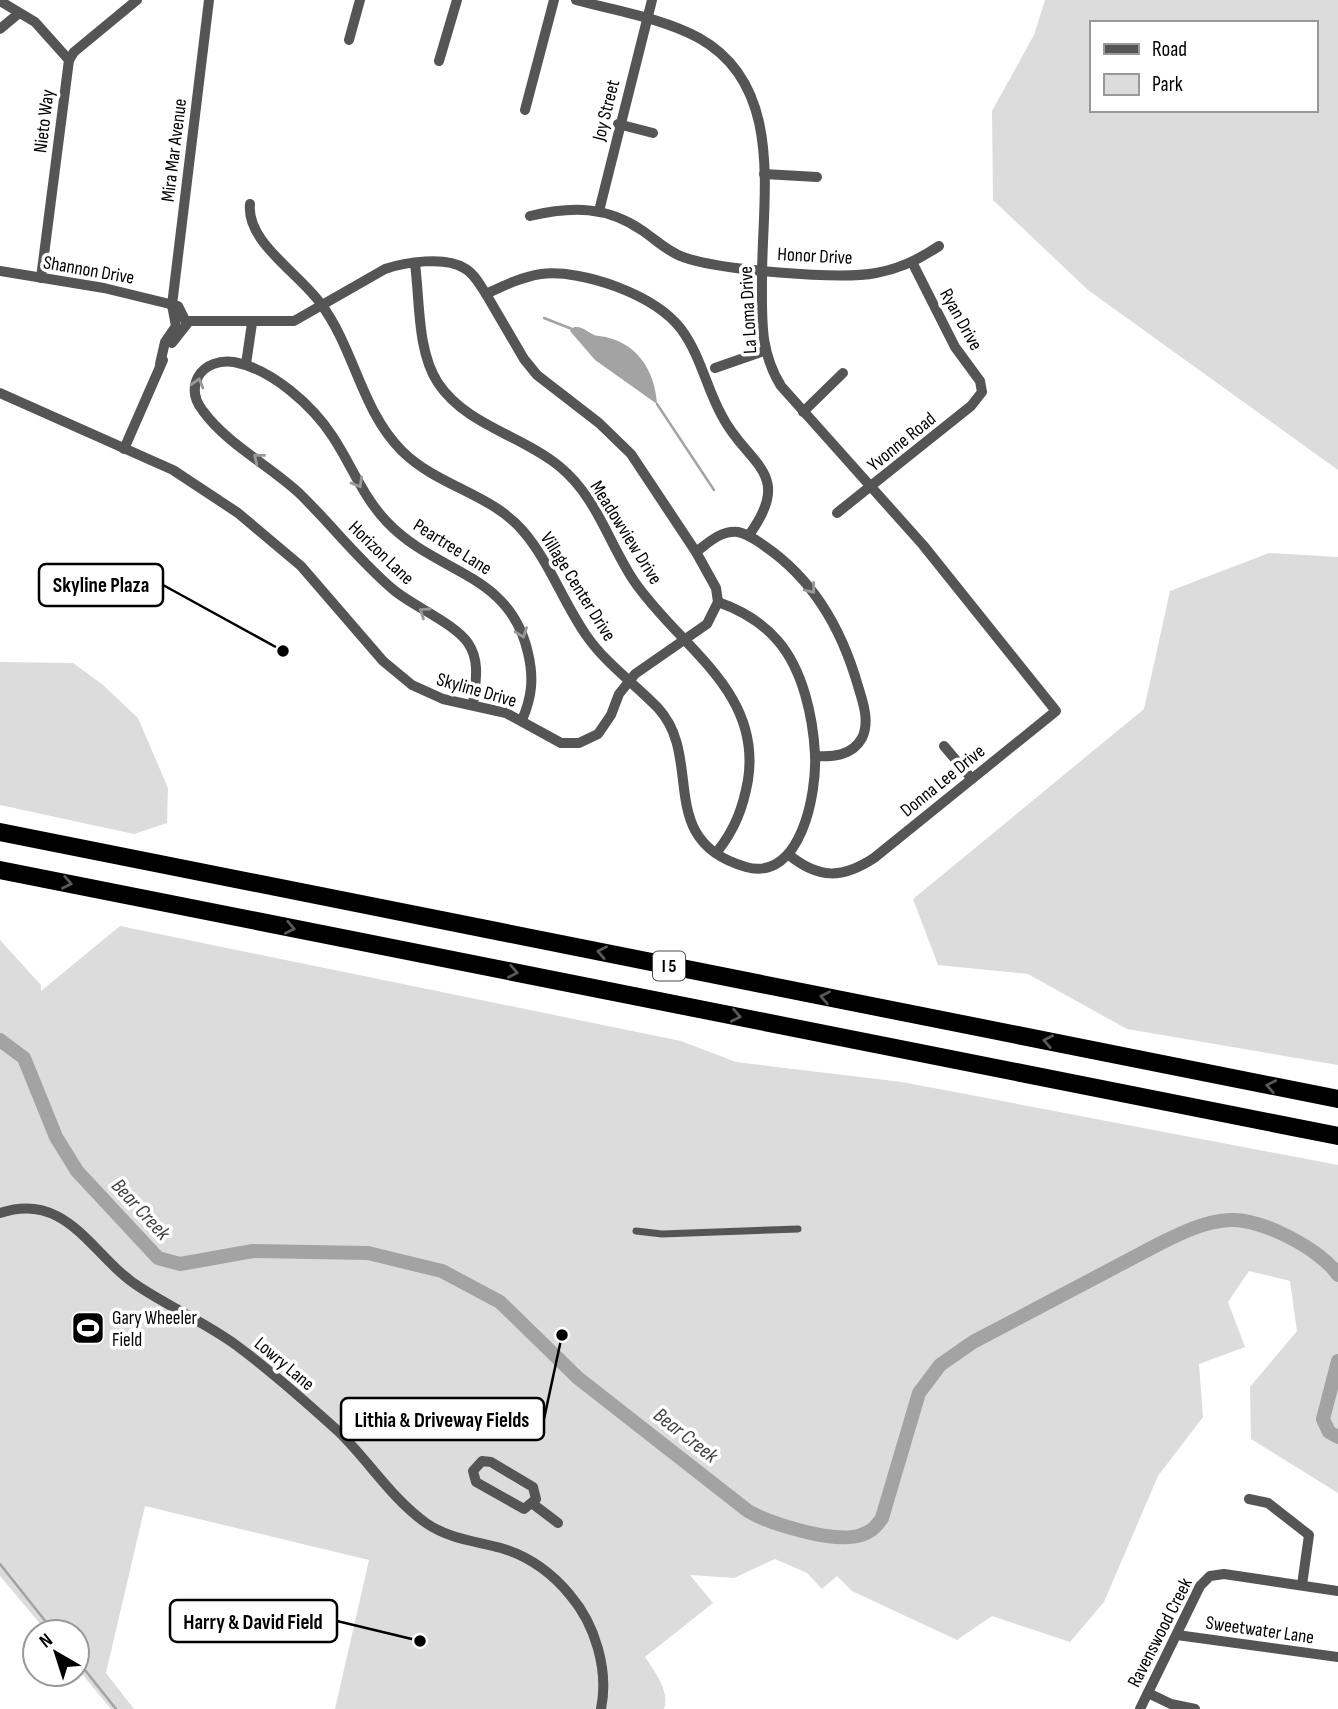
<svg xmlns="http://www.w3.org/2000/svg" width="1338" height="1709" viewBox="0 0 1338 1709" font-family="'Sofia Sans Condensed',sans-serif">
	<style>
		.green { fill: #dcdcdc; fill-rule: evenodd }
		.water { fill: #a3a3a3 }
		.lines { fill: none; stroke-linecap: round; stroke-linejoin: round }
		.stream { stroke: #a3a3a3; stroke-width: 2.5 }
		.river { stroke: #a3a3a3; stroke-width: 14 }
		.pedestrian { stroke: #555; stroke-width: 7 }
		.minor { stroke: #555; stroke-width: 10 }
		.motorway { stroke: #000; stroke-width: 18 }
		.oneway { stroke: #999 }
		.oneway2 { stroke: #595959 }
		.labels { text-anchor: middle; stroke-width: 7; stroke-linejoin: round; paint-order: stroke }
		.shield { fill: #fff; stroke: #4c4c4c; stroke-width: 2 }
		.shield-label { font-size: 18px; font-weight: bold; fill: #000 }
		.street-label { font-size: 19px; fill: #000; stroke: #fff }
		.poi-label { font-size: 19px; fill: #000; stroke: #fff; text-anchor: start }
		.water-label { font-size: 21px; font-style: italic; fill: #444; stroke: #fff }
		.leader { fill: none; stroke: #000; stroke-width: 2.5 }
		.callout-dot { fill: #000; stroke: #fff; stroke-width: 2.5 }
		.callout { fill: #fff; stroke: #000; stroke-width: 2.5 }
		.callout-label { font-size: 21px; text-anchor: middle; font-weight: bold; fill: #000 }
	</style>
	<rect width="100%" height="100%" fill="#fff"/>
	<!-- green -->
	<g class="green">
		<path d="M1045 0H1338V470L1088 290 993 200 992 111 1034 35ZM1091 23H1315V110H1091Z"/>
		<polygon points="1269,553 1338,557 1338,1065 1127,1029 1028,974 938,965 913,899 1144,709 1170,591"/>
		<polygon points="0,662 73,663 102,684 138,718 168,788 167,823 134,834 0,805"/>
		<path d="M120 926 681 1041 736 1062 902 1082 1338 1165V1493L1251 1439 1250 1387 1297 1331 1290 1281 1249 1271 1228 1302 1245 1347 1199 1364 1203 1417 1158 1476 1104 1602 1070 1642 992 1616 957 1640 852 1591 837 1576 822 1589 807 1573 775 1559 734 1578 690 1575 713 1603 645 1657C655 1672 670 1691 664 1709H335L369 1560 145 1506 106 1673 134 1709H111L77 1668V1632H47L0 1576V940L41 985V991Z"/>
	</g>
	<!-- water -->
	<path class="water" d="M574 327C585 326 589 335 599 336 635 340 655 369 657 404L595 360 570 331Z"/>
	<g class="lines">
		<!-- stream -->
		<g class="stream">
			<polyline points="544,318 572,329"/>
			<polyline points="657,404 714,490"/>
			<polyline points="0,1564 54,1632"/>
			<polyline points="77,1660 116,1709"/>
		</g>
		<!-- river -->
		<g class="river">
			<path d="M0 1040 24 1058 56 1137 77 1171 158 1258 180 1264 253 1251 368 1253 442 1271 500 1302 578 1378 748 1511C770 1524 835 1544 861 1535 871 1532 876 1527 882 1518L919 1393 940 1365 973 1342 1159 1244C1181 1233 1205 1221 1230 1220 1261 1218 1322 1250 1338 1275"/>
			<polyline points="1338,1361 1323,1419 1329,1432 1338,1437"/>
		</g>
		<!-- pedestrian -->
		<polyline class="pedestrian" points="636,1231 662,1234 798,1229"/>
		<!-- minor -->
		<g class="minor">
			<path d="M576 0C616 11 662 18 699 38 787 87 761 201 762 283 762 321 760 352 781 386L923 545 1056 711 874 858C842 879 819 879 789 855"/>
			<polyline points="0,1 35,22 69,60"/>
			<polyline points="0,29 18,14"/>
			<polyline points="349,40 360,0"/>
			<polyline points="439,61 457,0"/>
			<polyline points="525,110 554,0"/>
			<polyline points="618,124 653,133"/>
			<polyline points="764,174 817,177"/>
			<path d="M250 204C246 242 299 273 321 304 355 350 361 410 402 451 437 486 492 494 523 531 549 561 563 602 586 635 606 664 634 683 658 708 705 759 654 841 746 867 801 882 817 793 815 754 813 717 803 670 778 641 761 621 741 610 718 602"/>
			<polyline points="599,211 652,0"/>
			<path d="M530 216C572 206 607 206 643 231 656 240 668 252 683 257 719 270 839 280 876 273 899 269 920 259 939 246"/>
			<path d="M415 264C420 301 417 351 438 383 466 425 521 435 559 466 597 497 608 542 634 581 679 647 762 690 748 780 743 808 735 829 717 852"/>
			<polyline points="0,271 104,288 178,306 187,324 172,343"/>
			<polyline points="41,278 69,60 74,52 137,0"/>
			<path d="M188 321H294L385 269C405 262 446 256 464 268 474 273 480 285 486 294"/>
			<polyline points="160,364 165,342 176,326 172,305 209,0"/>
			<polyline points="246,364 252,323"/>
			<polyline points="715,368 764,351"/>
			<path d="M0 393 173 470 238 513 301 566 383 661 412 685 443 699 506 713 561 743H579L598 734 611 715 619 694 635 674 707 624 718 602 716 588 696 552C708 543 721 530 738 532 749 534 757 541 766 547 815 581 842 630 858 686 863 702 870 722 862 738 852 756 833 757 815 756"/>
			<polyline points="803,412 843,373"/>
			<polyline points="124,449 163,360"/>
			<polyline points="837,513 971,406 982,392 980,381 955,347 912,262"/>
			<path d="M696 552 631 454 599 423 537 375 524 359 486 294C503 286 521 277 541 274 583 269 655 295 681 329 701 356 706 387 722 416 747 465 795 472 749 535"/>
			<path d="M473 705C475 684 481 662 468 643 455 624 415 607 395 591 360 562 332 525 299 493 269 465 227 444 203 411 195 401 192 389 198 377 205 364 221 360 234 362 272 369 313 406 333 437 352 466 363 497 387 522 436 574 510 572 528 653 534 678 532 697 522 720"/>
			<polyline points="944,746 972,779"/>
			<path d="M0 1213C69 1190 93 1259 141 1288 172 1308 207 1324 236 1345 271 1371 306 1402 338 1431 368 1460 392 1499 426 1523 449 1539 475 1541 501 1548 528 1556 552 1573 570 1595 595 1624 609 1670 601 1709"/>
			<polygon points="482,1461 491,1462 533,1487 536,1499 524,1509 476,1482 473,1471"/>
			<polyline points="1249,1499 1268,1503 1309,1535 1302,1585"/>
			<polyline points="533,1504 558,1523"/>
			<polyline points="1177,1635 1338,1657"/>
			<polyline points="1148,1693 1171,1704 1195,1709"/>
			<polyline points="1140,1709 1200,1586 1210,1576 1224,1574 1338,1591"/>
		</g>
		<!-- motorway -->
		<g class="motorway">
			<polyline points="0,832 1338,1099"/>
			<polyline points="0,870 1338,1136"/>
		</g>
	</g>
	<!-- one-way arrows -->
	<defs><path id="oneway-chevron" d="M-2-3.5L2.5 0L-2 3.5" fill="none" stroke-width="1.6" stroke-linecap="round" stroke-linejoin="round" transform="scale(1.75)"/></defs>
	<g class="oneway">
		<use href="#oneway-chevron" transform="translate(198 383) rotate(-74)"/>
		<use href="#oneway-chevron" transform="translate(258 458) rotate(-141)"/>
		<use href="#oneway-chevron" transform="translate(358 483) rotate(60)"/>
		<use href="#oneway-chevron" transform="translate(811 589) rotate(52)"/>
		<use href="#oneway-chevron" transform="translate(424 612) rotate(-146)"/>
		<use href="#oneway-chevron" transform="translate(522 633) rotate(70)"/>
	</g>
	<g class="oneway2">
		<use href="#oneway-chevron" transform="translate(67 883) rotate(11)"/>
		<use href="#oneway-chevron" transform="translate(290 928) rotate(11)"/>
		<use href="#oneway-chevron" transform="translate(602 952) rotate(-169)"/>
		<use href="#oneway-chevron" transform="translate(513 972) rotate(11)"/>
		<use href="#oneway-chevron" transform="translate(825 997) rotate(-169)"/>
		<use href="#oneway-chevron" transform="translate(736 1016) rotate(11)"/>
		<use href="#oneway-chevron" transform="translate(1048 1041) rotate(-169)"/>
		<use href="#oneway-chevron" transform="translate(1271 1086) rotate(-169)"/>
	</g>
	<!-- icons -->
	<defs>
		<symbol id="stadium-square" viewBox="-11 -11 22 22"><rect x="-9" y="-9" width="18" height="18" rx="4" fill="#000" stroke="#fff"/><path d="M0-5a6.5 5 0 1 0 0 10a6.5 5 0 1 0 0-10ZM-3.5-1.8h7v3.6h-7Z" fill="#fff"/></symbol>
	</defs>
	<g fill-rule="evenodd">
		<use href="#stadium-square" x="69" y="1309" width="38" height="38"/>
	</g>
	<g class="labels">
		<!-- shield labels -->
		<rect class="shield" x="653" y="951.5" width="32" height="29" rx="5"/>
		<g class="shield-label">
			<text x="669" y="972">I 5</text>
		</g>
		<!-- street labels -->
		<g class="street-label">
			<text transform="translate(605 110) rotate(-76)" y="7">Joy Street</text>
			<text transform="translate(43 121) rotate(-83)" y="7">Nieto Way</text>
			<text transform="translate(173 150) rotate(-83)" y="7">Mira Mar Avenue</text>
			<text transform="translate(815 255) rotate(3)" y="7">Honor Drive</text>
			<text transform="translate(89 269) rotate(10)" y="7">Shannon Drive</text>
			<text transform="translate(747 310) rotate(-93)" y="7">La Loma Drive</text>
			<text transform="translate(962 319) rotate(61)" y="7">Ryan Drive</text>
			<text transform="translate(901 441) rotate(-39)" y="7">Yvonne Road</text>
			<text transform="translate(627 532) rotate(58)" y="7">Meadowview Drive</text>
			<text transform="translate(453 546) rotate(32)" y="7">Peartree Lane</text>
			<text transform="translate(382 552) rotate(44)" y="7">Horizon Lane</text>
			<text transform="translate(579 586) rotate(58)" y="7">Village Center Drive</text>
			<text transform="translate(477 689) rotate(16)" y="7">Skyline Drive</text>
			<text transform="translate(942 780) rotate(-39)" y="7">Donna Lee Drive</text>
			<text transform="translate(285 1363) rotate(40)" y="7">Lowry Lane</text>
			<text transform="translate(1260 1629) rotate(8)" y="7">Sweetwater Lane</text>
			<text transform="translate(1159 1632) rotate(-63)" y="7">Ravenswood Creek</text>
		</g>
		<!-- poi labels -->
		<g class="poi-label">
			<text x="112" y="1324">Gary Wheeler<tspan x="112" dy="22">Field</tspan></text>
		</g>
		<!-- water labels -->
		<g class="water-label">
			<text transform="translate(141 1209) rotate(47)" y="7">Bear Creek</text>
			<text transform="translate(686 1435) rotate(38)" y="7">Bear Creek</text>
		</g>
	</g>
	<!-- callouts -->
	<path class="leader" d="M283 651L163 585M562 1335L544 1419M420 1641L337 1621"/>
	<g class="callout-dot">
		<circle cx="283" cy="651" r="7"/>
		<circle cx="562" cy="1335" r="7"/>
		<circle cx="420" cy="1641" r="7"/>
	</g>
	<g class="callout">
		<rect x="39" y="564" width="124" height="42" rx="7"/>
		<rect x="341" y="1398" width="203" height="42" rx="7"/>
		<rect x="170" y="1600" width="167" height="42" rx="7"/>
	</g>
	<g class="callout-label">
		<text x="101" y="592">Skyline Plaza</text>
		<text x="442" y="1427">Lithia &amp; Driveway Fields</text>
		<text x="253" y="1629">Harry &amp; David Field</text>
	</g>
	<!-- legend -->
	<rect x="1090" y="21" width="228" height="91" fill="#ffffff" stroke="#999999" stroke-width="2"/>
	<rect x="1104" y="44" width="35" height="10" fill="#555555" stroke="#999999" stroke-width="2"/>
	<text x="1152" y="56" font-size="21" fill="#000000">Road</text>
	<rect x="1104" y="74" width="35" height="21" fill="#dcdcdc" stroke="#999999" stroke-width="2"/>
	<text x="1152" y="91" font-size="21" fill="#000000">Park</text>
	<!-- north arrow -->
	<g transform="translate(56 1653) rotate(321)"><circle r="33" fill="#ffffff" stroke="#999999" stroke-width="2"/>
	<path d="M0-5L12 26L0 18L-12 26Z" fill="#000000"/>
	<text y="-10" font-size="19" font-weight="bold" text-anchor="middle" fill="#000000">N</text>
	</g>
</svg>
